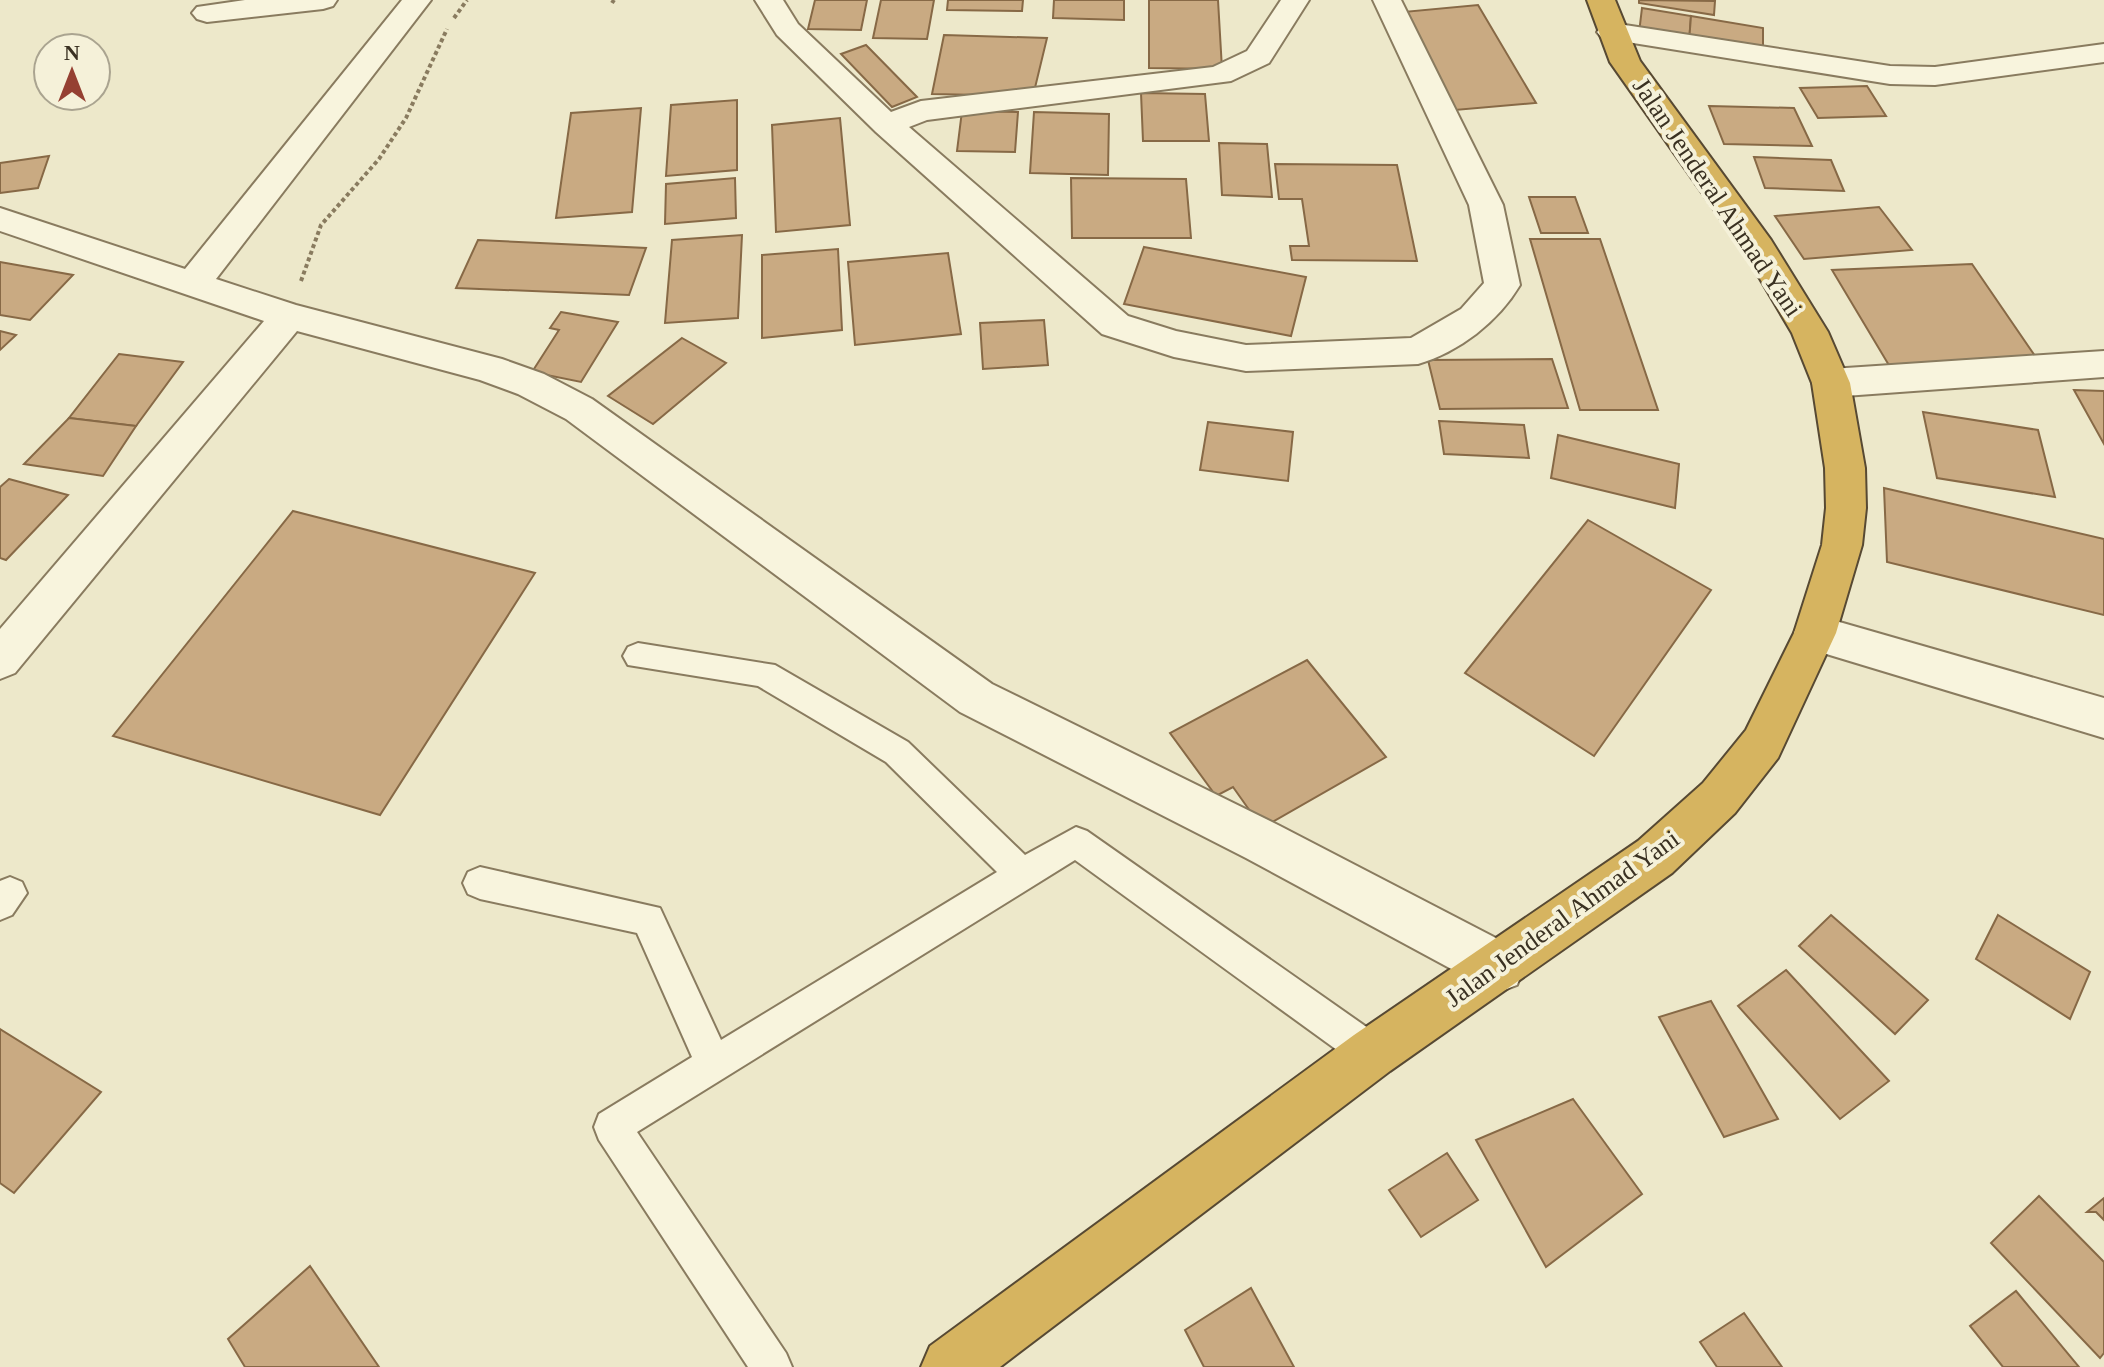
<svg xmlns="http://www.w3.org/2000/svg" width="2104" height="1367" viewBox="0 0 2104 1367" font-family="Georgia,serif">
	<style>
		.building { fill: #c9aa82; stroke: #876946; stroke-width: 2 }
		.lines { fill: none; stroke-linecap: round; stroke-linejoin: round }
		.lane-casing { stroke: #897b5f; stroke-width: 4 }
		.street-casing { stroke: #897b5f; stroke-width: 4 }
		.highway-casing { stroke: #574933; stroke-width: 4 }
		.path { stroke: #897b5f; stroke-width: 4; stroke-dasharray: 4 3; stroke-linecap: butt }
		.lane { fill: #f8f4dd; fill-rule: evenodd }
		.street { fill: #f8f4dd; fill-rule: evenodd }
		.highway { fill: #d6b460; fill-rule: evenodd }
		.labels { text-anchor: middle; stroke-width: 8; stroke-linejoin: round; paint-order: stroke }
		.street-label { font-size: 26px; fill: #3a3122; stroke: #f5f1d9 }
	</style>
	<rect width="100%" height="100%" fill="#ede8ca"/>
	<!-- building -->
	<g class="building">
		<polygon points="815,0 867,0 861,30 808,29"/>
		<polygon points="881,0 934,0 927,39 873,38"/>
		<polygon points="948,0 1023,0 1022,11 947,10"/>
		<polygon points="1054,0 1124,0 1124,20 1053,18"/>
		<polygon points="1149,0 1218,0 1222,69 1149,68"/>
		<polygon points="1639,0 1715,1 1714,15 1639,3"/>
		<polygon points="1478,5 1536,103 1455,110 1403,12"/>
		<polygon points="1642,8 1691,16 1689,42 1639,33"/>
		<polygon points="1691,16 1763,28 1763,54 1689,42"/>
		<polygon points="944,35 1047,38 1033,96 932,94"/>
		<polygon points="866,45 917,97 892,107 841,54"/>
		<polygon points="1867,86 1886,116 1818,118 1800,88"/>
		<polygon points="1141,93 1205,94 1209,141 1143,141"/>
		<polygon points="737,100 737,170 666,176 671,105"/>
		<polygon points="1709,106 1794,108 1812,146 1724,144"/>
		<polygon points="641,108 632,212 556,218 571,113"/>
		<polygon points="962,111 1018,112 1015,152 957,151"/>
		<polygon points="1034,112 1109,114 1108,175 1030,173"/>
		<polygon points="840,118 850,225 776,232 772,125"/>
		<polygon points="1219,143 1267,144 1272,197 1222,195"/>
		<polygon points="49,156 38,188 0,193 0,163"/>
		<polygon points="1754,157 1831,160 1844,191 1765,188"/>
		<polygon points="1275,164 1397,165 1417,261 1292,260 1290,246 1309,246 1302,199 1279,199"/>
		<polygon points="735,178 736,218 665,224 666,184"/>
		<polygon points="1071,178 1186,179 1191,238 1072,238"/>
		<polygon points="1529,197 1575,197 1588,233 1541,233"/>
		<polygon points="1879,207 1912,250 1804,259 1775,216"/>
		<polygon points="742,235 738,318 665,323 672,240"/>
		<polygon points="1530,239 1600,239 1658,410 1580,410"/>
		<polygon points="478,240 646,248 629,295 456,288"/>
		<polygon points="1144,247 1306,277 1291,336 1124,304"/>
		<polygon points="838,249 842,330 762,338 762,255"/>
		<polygon points="948,253 961,334 855,345 848,262"/>
		<polygon points="0,262 73,275 30,320 0,315"/>
		<polygon points="1972,264 2048,375 1899,382 1832,270"/>
		<polygon points="561,312 618,322 581,382 532,372 559,330 550,328"/>
		<polygon points="1044,320 1048,365 983,369 980,323"/>
		<polygon points="0,331 16,335 0,350"/>
		<polygon points="682,338 726,363 653,424 608,396"/>
		<polygon points="119,354 183,362 136,426 69,418"/>
		<polygon points="1552,359 1568,408 1440,409 1428,360"/>
		<polygon points="2074,390 2104,391 2104,444"/>
		<polygon points="1923,412 2038,430 2055,497 1937,478"/>
		<polygon points="69,418 136,426 103,476 24,464"/>
		<polygon points="1439,421 1524,425 1529,458 1444,454"/>
		<polygon points="1208,422 1293,432 1288,481 1200,470"/>
		<polygon points="1558,435 1679,464 1675,508 1551,478"/>
		<polygon points="9,479 68,495 6,560 0,558 0,487"/>
		<polygon points="1884,488 2104,539 2104,615 1887,562"/>
		<polygon points="293,511 535,573 380,815 113,736"/>
		<polygon points="1588,520 1711,590 1594,756 1465,673"/>
		<polygon points="1307,660 1386,757 1262,828 1233,787 1216,796 1170,733"/>
		<polygon points="1831,915 1928,1000 1895,1034 1799,946"/>
		<polygon points="1998,915 2090,972 2070,1019 1976,959"/>
		<polygon points="1786,970 1889,1081 1840,1119 1738,1006"/>
		<polygon points="1711,1001 1778,1119 1724,1137 1659,1017"/>
		<polygon points="0,1029 101,1092 14,1193 0,1183"/>
		<polygon points="1573,1099 1642,1194 1546,1267 1476,1140"/>
		<polygon points="1447,1153 1478,1200 1421,1237 1389,1190"/>
		<polygon points="2039,1196 2104,1262 2104,1353 2100,1358 1991,1243"/>
		<polygon points="2104,1198 2104,1220 2096,1212 2087,1212"/>
		<polygon points="310,1266 379,1367 245,1367 228,1339"/>
		<polygon points="1251,1288 1294,1367 1204,1367 1185,1330"/>
		<polygon points="2016,1291 2079,1367 2003,1367 1970,1326"/>
		<polygon points="1744,1313 1782,1367 1717,1367 1700,1342"/>
	</g>
	<g class="lines">
		<defs>
			<g id="lane">
				<polygon points="638,643 775,665 908,742 1025,855 1076,827 1087,831 1385,1040 1390,1053 1385,1066 1372,1071 1359,1066 1075,860 637,1132 786,1353 792,1367 748,1367 599,1140 594,1127 599,1114 692,1057 637,933 480,899 468,894 463,883 468,872 480,867 660,908 721,1040 997,872 886,762 758,686 628,665 623,656 628,647"/>
				<polygon points="10,877 22,882 27,893 12,915 0,920 0,881"/>
			</g>
			<g id="street">
				<polygon points="245,0 337,0 333,6 323,9 207,22 197,19 192,13 197,7"/>
				<polygon points="402,0 431,0 216,279 296,305 502,359 544,374 592,399 992,684 1280,826 1517,949 1524,967 1517,985 1499,992 1481,985 1246,858 960,712 566,419 518,394 480,380 297,331 15,673 0,679 0,629 264,321 0,231 0,208 185,269"/>
				<path d="M755 0H783L798 24 891 112 921 101 1213 67 1247 51 1281 0H1309L1269 63 1231 81 927 120 909 127 1128 316 1176 331 1246 345 1411 338 1461 309 1484 283 1469 205 1373 0H1401L1503 205 1520 285C1498 322 1459 352 1418 364L1246 371 1174 357 1102 334 876 132 777 35Z"/>
				<polygon points="1612,23 1890,66 1935,67 2104,44 2104,62 1935,85 1890,84 1602,38 1597,32 1602,26"/>
				<polygon points="2104,351 2104,377 1831,397 1818,393 1812,383 1818,373 1831,369"/>
				<polygon points="1815,615 2104,698 2104,738 1800,646 1794,633 1800,620"/>
			</g>
			<polygon id="highway" points="1587,0 1615,0 1640,61 1771,240 1828,332 1850,383 1865,468 1866,508 1862,545 1836,633 1778,758 1735,813 1672,873 1390,1071 1000,1367 921,1367 930,1346 1354,1035 1638,841 1703,783 1746,730 1794,633 1822,545 1826,508 1825,468 1812,383 1792,333 1746,255 1610,62"/>
		</defs>
		<!-- lane casing -->
		<use href="#lane" class="lane-casing"/>
		<!-- street casing -->
		<use href="#street" class="street-casing"/>
		<!-- highway casing -->
		<use href="#highway" class="highway-casing"/>
		<!-- path -->
		<g class="path">
			<polyline points="612,3 614,0"/>
			<polyline points="454,18 467,0"/>
			<polyline points="301,281 321,225 379,159 406,118 447,29"/>
		</g>
		<!-- lane -->
		<use href="#lane" class="lane"/>
		<!-- street -->
		<use href="#street" class="street"/>
		<!-- highway -->
		<use href="#highway" class="highway"/>
	</g>
	<g class="labels">
		<!-- street labels -->
		<g class="street-label">
			<text transform="translate(1718 197) rotate(56)" y="9">Jalan Jenderal Ahmad Yani</text>
			<text transform="translate(1562 918) rotate(-36)" y="9">Jalan Jenderal Ahmad Yani</text>
		</g>
	</g>
	<!-- north arrow -->
	<g transform="translate(72 72)"><circle r="38" fill="#f5f1d9" stroke="#aaa490" stroke-width="2"/>
	<path d="M0-6L14 30L0 20L-14 30Z" fill="#954032"/>
	<text y="-12" font-size="22" font-weight="bold" text-anchor="middle" fill="#3a3122">N</text>
	</g>
</svg>
